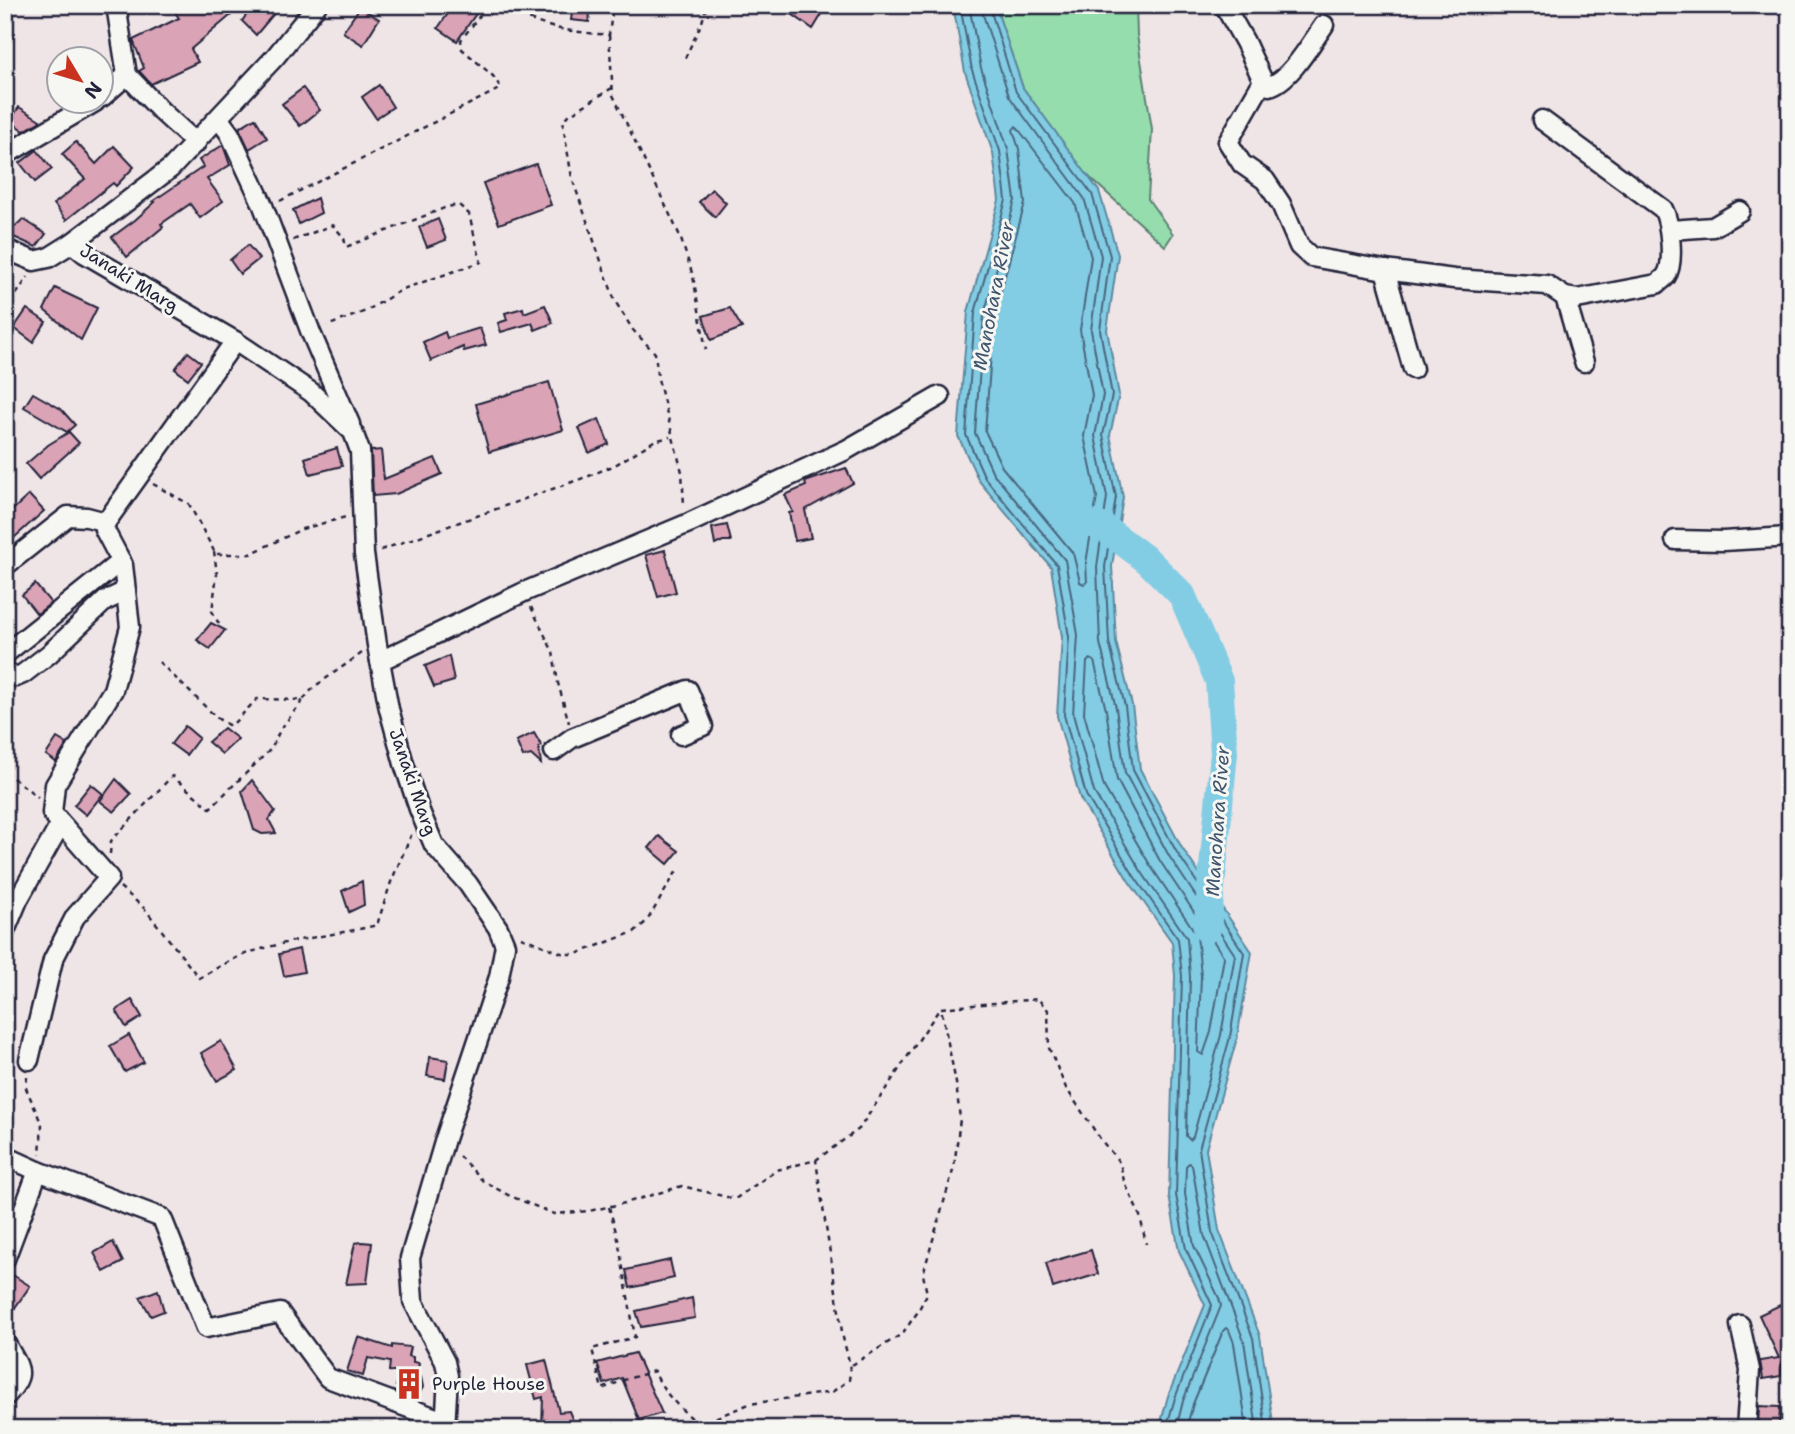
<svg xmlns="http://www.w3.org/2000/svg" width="1795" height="1434" viewBox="0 0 1795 1434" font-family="'Shantell Sans',sans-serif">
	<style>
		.green { fill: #95ddac; stroke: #5c8074; stroke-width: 2 }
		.water { fill: #83cde4; stroke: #5c89a0; stroke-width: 2 }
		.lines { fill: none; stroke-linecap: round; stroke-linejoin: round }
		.shore { stroke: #49667f; stroke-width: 2 }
		.river { stroke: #83cde4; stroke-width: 28 }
		.building { fill: #daa3b6; stroke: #22223b; stroke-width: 2 }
		.minor-casing { stroke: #22223b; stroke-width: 23 }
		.path { stroke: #22223b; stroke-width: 2.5; stroke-dasharray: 5 5; stroke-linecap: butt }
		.minor { stroke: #f6f6f2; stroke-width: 18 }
		.labels { text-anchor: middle; stroke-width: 6; stroke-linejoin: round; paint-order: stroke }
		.street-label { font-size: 18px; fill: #22223b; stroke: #f6f6f2 }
		.poi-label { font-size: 18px; fill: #22223b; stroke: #f6f6f2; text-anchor: start }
		.water-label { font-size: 19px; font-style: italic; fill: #3f556e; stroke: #f6f6f2 }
	</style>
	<rect width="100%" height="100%" fill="#f0e5e6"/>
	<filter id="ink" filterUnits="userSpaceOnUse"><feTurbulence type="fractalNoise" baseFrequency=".0143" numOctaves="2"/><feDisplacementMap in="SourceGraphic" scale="14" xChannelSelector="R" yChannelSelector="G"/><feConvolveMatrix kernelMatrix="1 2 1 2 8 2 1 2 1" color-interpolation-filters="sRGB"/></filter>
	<g filter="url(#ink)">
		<!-- green -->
		<polygon class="green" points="995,5 1136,5 1137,35 1152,129 1148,199 1173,234 1165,246 1086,174 1023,88"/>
		<!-- water -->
		<polygon class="water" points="953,5 995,5 1023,88 1099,191 1118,255 1107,330 1119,395 1110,435 1123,497 1112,566 1116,642 1132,705 1140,769 1182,848 1252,952 1237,1038 1206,1149 1219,1230 1260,1336 1274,1429 1159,1429 1168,1396 1205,1305 1179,1251 1169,1196 1175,976 1172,942 1128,880 1080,798 1057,716 1062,637 1051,567 979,481 958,436 968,312 999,200 993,153 965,72"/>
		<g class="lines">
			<!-- shore -->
			<g class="shore">
				<polyline points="960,5 972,70 1000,151 1006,200 975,313 966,435 985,478 1057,565 1069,637 1064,715 1086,795 1134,876 1178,939 1182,976 1176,1195 1186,1249 1212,1305 1175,1398 1166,1429"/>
				<polyline points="969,5 981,68 1008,149 1015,200 984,315 975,433 993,473 1065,560 1078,635 1073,714 1094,792 1141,871 1187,938 1190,977 1186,1136 1190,1140 1193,1137 1221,1035 1235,955 1169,856 1125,773 1116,708 1100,643 1097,567 1107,497 1095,436 1103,395 1091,330 1101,256 1084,198 1009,96 980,5"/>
				<polyline points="989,5 1016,92 1092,194 1110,256 1100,330 1112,395 1103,435 1116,497 1105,567 1109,642 1125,706 1133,770 1176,851 1244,953 1230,1037 1199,1149 1212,1232 1253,1338 1266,1429"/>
				<polygon points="1016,126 1075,203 1091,257 1080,330 1092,395 1084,436 1097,497 1086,563 1087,582 1084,584 1080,582 1073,553 1002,467 985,431 994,316 1025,203 1019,149 1013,130"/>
				<polygon points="1090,659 1094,661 1106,710 1117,780 1160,861 1224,957 1211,1032 1203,1055 1198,1052 1201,976 1197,935 1150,865 1104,787 1084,713 1087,662"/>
				<polyline points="1176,1429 1183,1401 1221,1306 1219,1298 1194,1246 1185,1194 1186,1166 1189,1163 1192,1165 1204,1235 1244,1341 1257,1429"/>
				<polyline points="1186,1429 1193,1404 1223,1331 1226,1328 1229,1330 1234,1343 1247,1429"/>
			</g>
			<!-- river -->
			<polyline class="river" points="1084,522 1103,527 1147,560 1182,595 1219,681 1224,753 1207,929"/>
		</g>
		<!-- building -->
		<g class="building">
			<polygon points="170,5 243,5 191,49 198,62 151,84 139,71 144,68 133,40 179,18"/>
			<polygon points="254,5 269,5 276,11 256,35 242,21"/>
			<polygon points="454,5 482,5 457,41 438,28"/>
			<polygon points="573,5 591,5 589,22 571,20"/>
			<polygon points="779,5 817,5 824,11 813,29"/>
			<polygon points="360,7 379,19 363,45 343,32"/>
			<polygon points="379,85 393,107 376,118 362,97"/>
			<polygon points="303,88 320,110 300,126 282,104"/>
			<polygon points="19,107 40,120 39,122 24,131 10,121"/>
			<polygon points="255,118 267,138 249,149 239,128"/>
			<polygon points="76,142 96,164 114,146 134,167 116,186 113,183 66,220 54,204 85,179 62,154"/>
			<polygon points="223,145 230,165 207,179 223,201 200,218 190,204 161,224 163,227 127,257 112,237 135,220 155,202 153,201 203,167 199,160"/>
			<polygon points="37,150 52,169 35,182 20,163"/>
			<polygon points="536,164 551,205 499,224 483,183"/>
			<polygon points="712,189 726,203 715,217 699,202"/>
			<polygon points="317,198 321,213 299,224 293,210"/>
			<polygon points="23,219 46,234 36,247 7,234"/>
			<polygon points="438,219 446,240 427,247 419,227"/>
			<polygon points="248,245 259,259 240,274 230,260"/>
			<polygon points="55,288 97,308 81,340 44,310"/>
			<polygon points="545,305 553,323 535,330 532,323 501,332 498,323 507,320 505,313 523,308 524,313"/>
			<polygon points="730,308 742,328 711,340 703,316"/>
			<polygon points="27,309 46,322 33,342 14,328"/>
			<polygon points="480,328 486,345 464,351 463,347 431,361 423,342 445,332 447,338"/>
			<polygon points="188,352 201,362 188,379 175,369"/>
			<polygon points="549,382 563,430 489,452 476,404"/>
			<polygon points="33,393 61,409 75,425 67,432 24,407"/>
			<polygon points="599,419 609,444 589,453 579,428"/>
			<polygon points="69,432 79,443 39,479 26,464 48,445"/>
			<polygon points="337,448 342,466 310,474 305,458"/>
			<polygon points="381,450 384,479 435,458 442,474 396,494 373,496 371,451"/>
			<polygon points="846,468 853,483 805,510 811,538 795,541 789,513 793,512 785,495 806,486 805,482"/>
			<polygon points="29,495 44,511 5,546 5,517"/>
			<polygon points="727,525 731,541 723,541 715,545 712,528"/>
			<polygon points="665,550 676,592 658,597 646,555"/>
			<polygon points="35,584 51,603 37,614 22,595"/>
			<polygon points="211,623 225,630 210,649 197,640"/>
			<polygon points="449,656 454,681 434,687 425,666"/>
			<polygon points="185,726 199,738 186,755 171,744"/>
			<polygon points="224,728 238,739 222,754 208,742"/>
			<polygon points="534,733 541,745 539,748 541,764 531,755 523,757 516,741"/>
			<polygon points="57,738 67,744 56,762 46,755"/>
			<polygon points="116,779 131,794 114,812 100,801"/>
			<polygon points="252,780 275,811 269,820 276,833 262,834 254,830 242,791"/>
			<polygon points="91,784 103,794 86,815 74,805"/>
			<polygon points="659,836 679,851 668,864 649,848"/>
			<polygon points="362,881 364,905 349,912 342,891"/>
			<polygon points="299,949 304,972 284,976 279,954"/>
			<polygon points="132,1000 142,1017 126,1027 116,1010"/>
			<polygon points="129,1035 144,1062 125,1072 110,1046"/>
			<polygon points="221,1041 237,1070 217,1081 201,1053"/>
			<polygon points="430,1057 448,1060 445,1079 427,1076"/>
			<polygon points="113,1242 123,1262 104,1272 94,1253"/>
			<polygon points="362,1242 372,1243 367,1283 346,1284 355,1243"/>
			<polygon points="1091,1250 1098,1274 1053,1288 1046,1263"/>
			<polygon points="670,1260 674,1278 630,1288 626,1270"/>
			<polygon points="5,1270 30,1286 14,1309 5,1301"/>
			<polygon points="158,1290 164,1311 151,1316 140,1297"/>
			<polygon points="692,1298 695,1318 641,1327 636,1311"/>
			<polygon points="1782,1304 1790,1321 1790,1381 1782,1364 1781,1376 1763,1379 1760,1361 1779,1358 1759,1315"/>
			<polygon points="358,1337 392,1348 392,1345 410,1347 408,1356 413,1357 413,1362 419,1363 417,1376 421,1377 423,1387 418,1396 399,1392 400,1386 396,1386 399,1372 389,1371 390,1362 368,1358 363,1376 347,1371"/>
			<polygon points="635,1353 662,1413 639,1420 622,1378 604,1384 597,1363"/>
			<polygon points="546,1360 559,1412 569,1411 574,1423 542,1429 543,1397 536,1399 527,1365"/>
			<polygon points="1759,1406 1780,1407 1779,1429 1758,1428"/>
		</g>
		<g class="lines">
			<defs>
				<g id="minor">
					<polyline points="116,5 127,75 161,111 196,143"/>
					<path d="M1224 5 1245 42 1263 81 1269 86C1289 82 1312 42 1324 25"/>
					<path d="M1263 81 1228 142 1242 164 1265 180 1281 204 1299 246 1311 257 1385 270 1454 279 1547 285 1565 297 1577 299 1657 284C1660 281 1664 279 1666 276 1675 263 1670 222 1663 209L1542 120"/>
					<polyline points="102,97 127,75"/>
					<polyline points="219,119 230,134 262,203 311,333 350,424"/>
					<polyline points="5,155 95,102"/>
					<polyline points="1670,230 1713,227 1740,211"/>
					<polyline points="72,243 84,253 235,341 311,392 353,432 360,451 364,554 377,645 389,709 404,764 419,809 434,845 468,884 498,928 505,945 499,977 445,1139 410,1258 413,1301 445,1362 448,1376 445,1429"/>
					<polyline points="5,249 34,261 48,258 72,243 171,168 275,57 317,5"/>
					<polyline points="1385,270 1413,369"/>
					<polyline points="1565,297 1584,362"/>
					<polyline points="1675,540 1723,541 1790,537"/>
					<polyline points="5,566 68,516 87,517 106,522"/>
					<polyline points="5,654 121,561"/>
					<polyline points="380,661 524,592 689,523 846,450 940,396"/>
					<polyline points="5,671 16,677 23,674 49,654 105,601 126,591"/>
					<polyline points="554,751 572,738 688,690 703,726 681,735"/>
					<polyline points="5,931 18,900 60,825"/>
					<polyline points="29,1060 53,960 75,917 109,878 52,813 55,785 113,690 130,627 123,565 104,529 106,522 235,341"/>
					<polyline points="5,1156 38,1171 162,1218 206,1328 280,1313 328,1378 444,1421"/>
					<polyline points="5,1259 38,1171"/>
					<polyline points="1740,1325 1750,1370 1746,1429"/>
					<path d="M5 1342C19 1369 28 1372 5 1397"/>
				</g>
			</defs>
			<!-- minor casing -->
			<use href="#minor" class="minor-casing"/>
			<!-- path -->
			<g class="path">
				<path d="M503 5C539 29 567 31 609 35L613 5"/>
				<polyline points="609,35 613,95 680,236 693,276 706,350"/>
				<polyline points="685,58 702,22 707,5"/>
				<polyline points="612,88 566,117 563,125 572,178 615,301 633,330 655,353 658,379 682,472 684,505"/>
				<polyline points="280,201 501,88 493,76 462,49 461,40 488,5"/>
				<polyline points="293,240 333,225 344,238 346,247 447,207 459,205 469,214 481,262 403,289 366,311 327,326"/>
				<polyline points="5,311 28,277"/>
				<polyline points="153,484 189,504 214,551"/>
				<polyline points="381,550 589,476 615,465 654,441 670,437"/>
				<polyline points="531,607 553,652 558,683 569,723"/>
				<polyline points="219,624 212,611 217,574 214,551 216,554 250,554 302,529 346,517"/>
				<polyline points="159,662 217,718 228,725 234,723 257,699 303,700 314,687 362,653"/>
				<polyline points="5,772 38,797"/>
				<polyline points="110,854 111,841 172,776 210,808 271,749 280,730 303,700"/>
				<path d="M120 887 145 909 199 978C214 970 228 961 243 955 287 939 332 936 377 925L391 882 412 833"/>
				<polyline points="521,937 564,954 576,954 634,932 647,921 678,869"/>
				<polyline points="27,1077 26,1088 42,1125 40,1154"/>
				<polyline points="459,1156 483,1181 508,1195 554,1214 589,1211 625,1203 682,1186 735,1199 777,1170 816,1160 859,1129 940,1008 1038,999 1048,1010 1049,1048 1066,1088 1101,1140 1120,1163 1124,1181 1140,1216 1146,1244"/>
				<path d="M609 1207 618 1239 635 1337 592 1349 602 1389 624 1380 654 1371C665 1395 679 1408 699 1424"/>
				<polyline points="852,1365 902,1334 917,1313 927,1294 923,1274 954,1167 960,1119 956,1083 941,1008"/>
				<path d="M688 1429 749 1404 832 1392 849 1380C852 1361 845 1351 842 1332 834 1275 824 1218 816 1160"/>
			</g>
			<!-- minor -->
			<use href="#minor" class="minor"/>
		</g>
	</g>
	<!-- icons -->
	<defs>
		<symbol id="building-bare" viewBox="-9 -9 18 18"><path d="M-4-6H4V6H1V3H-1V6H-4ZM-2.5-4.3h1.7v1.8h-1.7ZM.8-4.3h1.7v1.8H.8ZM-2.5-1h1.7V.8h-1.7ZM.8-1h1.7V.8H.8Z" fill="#c8321e" stroke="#f6f6f2" stroke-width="2.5" paint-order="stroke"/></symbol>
	</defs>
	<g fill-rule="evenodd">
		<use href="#building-bare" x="387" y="1362" width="44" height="44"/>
	</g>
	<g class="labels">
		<!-- street labels -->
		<g class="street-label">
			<text transform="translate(129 278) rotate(32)" y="6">Janaki Marg</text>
			<text transform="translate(413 782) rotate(71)" y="6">Janaki Marg</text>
		</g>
		<!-- poi labels -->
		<g class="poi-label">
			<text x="432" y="1390">Purple House</text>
		</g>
		<!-- water labels -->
		<g class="water-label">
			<text transform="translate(993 296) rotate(-79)" y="7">Manohara River</text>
			<text transform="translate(1217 821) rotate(-86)" y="7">Manohara River</text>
		</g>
	</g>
	<!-- margin -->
	<rect width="1795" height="1434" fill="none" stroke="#f6f6f2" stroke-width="28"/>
	<rect x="14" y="14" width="1767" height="1406" fill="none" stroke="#22223b" stroke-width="2.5" filter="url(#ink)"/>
	<!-- north arrow -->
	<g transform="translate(80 80) rotate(128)"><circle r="33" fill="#f6f6f2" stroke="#a1a1a9" stroke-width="2"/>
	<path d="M0-5L12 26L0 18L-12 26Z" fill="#c8321e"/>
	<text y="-10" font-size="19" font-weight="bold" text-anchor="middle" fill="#22223b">N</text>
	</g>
</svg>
